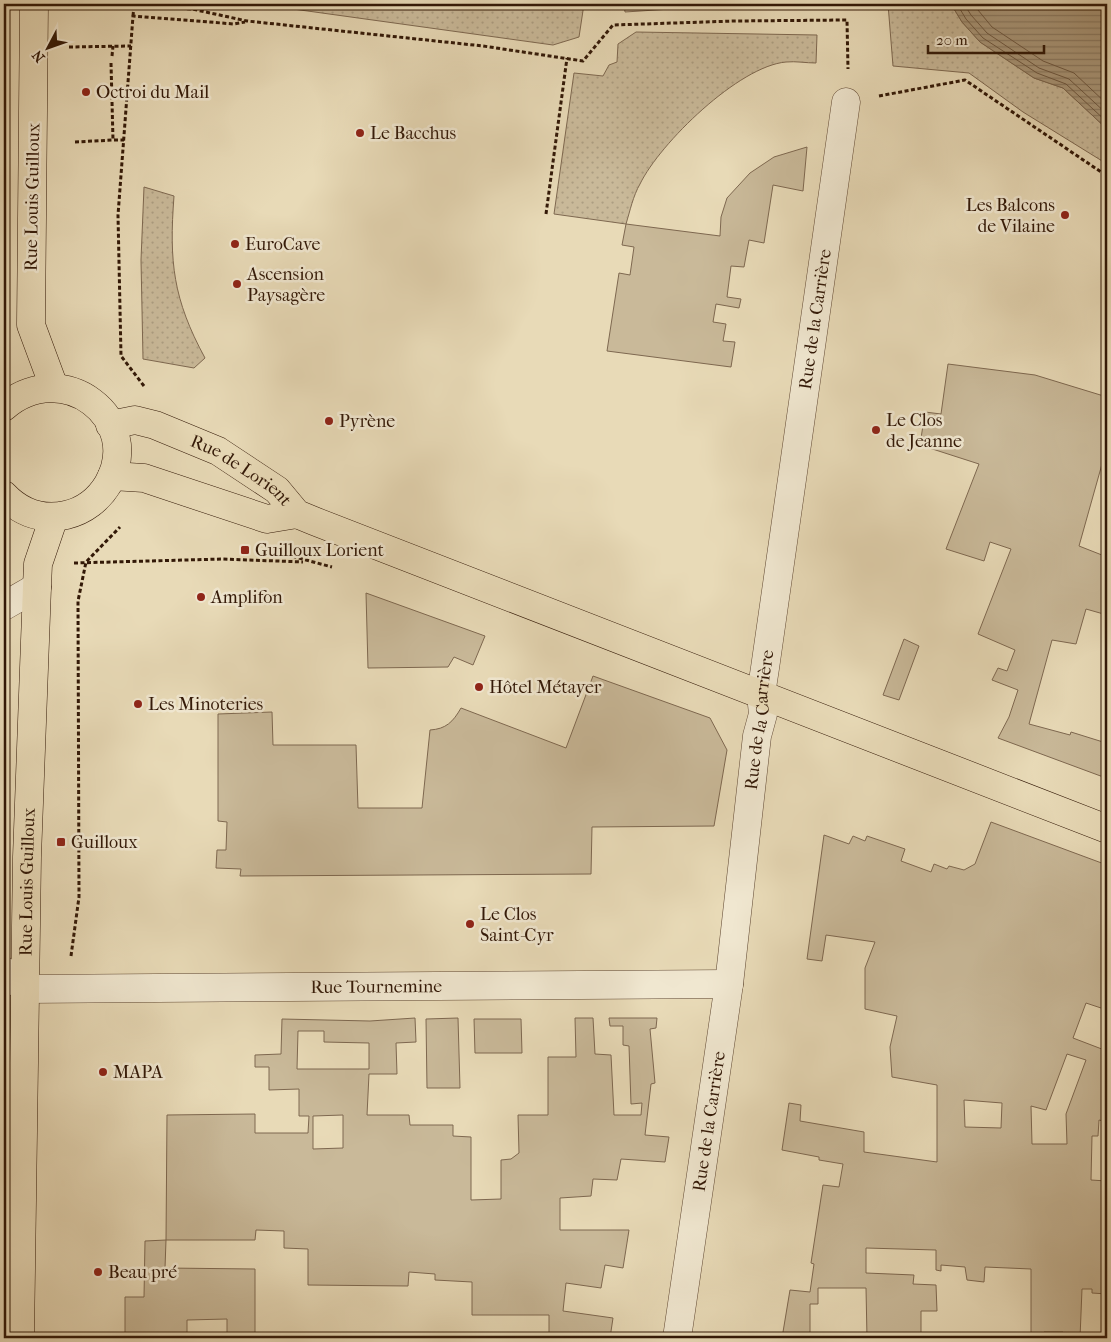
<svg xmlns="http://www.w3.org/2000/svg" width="1111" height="1342" viewBox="0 0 1111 1342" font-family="'IM FELL French Canon',serif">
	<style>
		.grass { fill: url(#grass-dots); stroke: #7e6850 }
		.green { fill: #c9b999; stroke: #7e6850; fill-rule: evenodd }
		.water { fill: url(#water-rules); stroke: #7a654d }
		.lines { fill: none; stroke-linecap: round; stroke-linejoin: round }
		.shore { stroke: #6e5841; stroke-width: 1 }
		.minor-casing { stroke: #604833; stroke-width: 29 }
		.major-casing { stroke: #321807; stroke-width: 29 }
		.path { stroke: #321807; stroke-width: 3; stroke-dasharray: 4 2.5; stroke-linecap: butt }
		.minor { stroke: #f0e7d0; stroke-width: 28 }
		.major { stroke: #e8dab7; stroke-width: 28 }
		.poi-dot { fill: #8f2418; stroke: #f0e7d0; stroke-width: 2 }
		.labels { text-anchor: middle; stroke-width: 5; stroke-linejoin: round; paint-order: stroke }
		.poi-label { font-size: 18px; fill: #321807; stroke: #f0e7d0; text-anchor: start }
		.street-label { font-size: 18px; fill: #321807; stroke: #f0e7d0 }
	</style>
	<defs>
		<pattern id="grass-dots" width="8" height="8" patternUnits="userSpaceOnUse" patternTransform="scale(1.25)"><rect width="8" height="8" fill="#c9b999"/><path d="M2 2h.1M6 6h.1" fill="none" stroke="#ad9e82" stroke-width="1.8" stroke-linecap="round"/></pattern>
		<pattern id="water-rules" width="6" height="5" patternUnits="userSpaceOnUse" patternTransform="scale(1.25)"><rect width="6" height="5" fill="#aa987b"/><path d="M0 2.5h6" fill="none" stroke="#8b7b63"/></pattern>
	</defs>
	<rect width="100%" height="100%" fill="#e8dab7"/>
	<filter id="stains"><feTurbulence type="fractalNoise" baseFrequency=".004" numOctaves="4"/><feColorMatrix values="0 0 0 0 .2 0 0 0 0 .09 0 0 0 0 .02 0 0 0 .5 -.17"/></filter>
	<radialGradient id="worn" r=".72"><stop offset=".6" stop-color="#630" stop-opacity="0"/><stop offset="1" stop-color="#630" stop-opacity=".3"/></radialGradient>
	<!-- grass -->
	<g class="grass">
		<polygon points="257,4 584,4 579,37 553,45"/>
		<polygon points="624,4 833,4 833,8 701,7 625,12"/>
		<polygon points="888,4 951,4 962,22 980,42 1034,78 1063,88 1107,129 1107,164 1023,112 969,73 893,66"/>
		<path d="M636 32 817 35 816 63C806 63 796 61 786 62 739 66 660 143 640 184 633 196 630 211 626 224L554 214 574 73 603 76 609 65 617 62 618 44Z"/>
		<path d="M144 187 174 196C169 262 173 299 205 358L194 368 143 359 141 260Z"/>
	</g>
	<!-- green -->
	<g class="green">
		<polygon points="807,147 803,191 773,185 764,243 749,240 744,267 731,266 727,297 741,299 739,308 716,304 713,322 726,324 723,341 735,342 731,367 607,351 619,273 630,275 634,247 622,245 626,224 720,236 721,217 727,198 750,173 774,157"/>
		<polygon points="948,364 1035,375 1107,397 1107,458 1104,457 1079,546 1107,557 1107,615 1086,609 1076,644 1052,640 1029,724 1070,735 1071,732 1103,742 1107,728 1106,778 998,738 1009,717 1018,690 992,680 998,668 1007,671 1015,650 978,634 1011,549 990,542 984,561 946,549 979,464 920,445 925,412 941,414"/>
		<polygon points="366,593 485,636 473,665 454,657 448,667 368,668"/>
		<polygon points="904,639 919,646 899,700 883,695"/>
		<path d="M593 676 710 718 727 750 714 826 592 827 591 874 240 876 241 869 216 868 217 850H226L227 822 218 821V714L272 712 273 745H356L358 808H422L430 730C446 729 453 722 461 708L566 748Z"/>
		<path d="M991 822 1107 865V1010L1086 1003 1073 1038 1107 1051V1122L1099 1120 1098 1136H1092L1091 1180 1107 1181V1294L1092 1293V1289H1082L1080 1338H1063V1332H1044V1338H1031V1269L985 1267 984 1282 967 1280 965 1267 941 1265V1271L936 1270V1250L866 1248V1273L914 1275 913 1284 936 1285 937 1311H921V1338H867L866 1288H818V1304H810V1338H782L790 1290 810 1292 814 1264 811 1263 823 1185 839 1187 843 1164 819 1160V1157L782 1150 789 1103 801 1105 800 1121 864 1132V1152L937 1162V1085L892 1077 890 1047 897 1016 865 1009V968L875 942 826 935 822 961 807 959 824 835 849 844 853 836 865 841 867 836 905 849 901 861 931 872 934 864 947 869 949 866 964 870 975 864ZM1067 1054 1086 1060 1066 1114 1067 1144H1032L1031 1106 1046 1110ZM964 1100 1002 1103 1001 1128 965 1127Z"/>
		<path d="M415 1018 416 1042 396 1043 397 1074H369L367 1115H409L410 1125H453V1136L471 1137V1200L501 1199V1160L511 1159 519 1153 518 1115H548V1057H576L575 1018H593L595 1054 611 1055 614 1115H641L642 1103 631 1104 629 1046 623 1045V1026H610L609 1018H657L656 1028 650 1029 655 1083 651 1084 645 1135 669 1137 665 1162 621 1159 617 1180 593 1179 591 1196 560 1198V1230H629L623 1268 605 1265 601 1288 566 1283 563 1311 613 1318 610 1338H549V1315H472V1282L435 1280V1274L409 1272 408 1286 308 1285V1249L284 1248V1231L256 1230 255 1240H166L165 1268 255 1269V1335L227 1334V1319L187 1320V1338H125V1297H144L145 1241 166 1240 167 1115 255 1114V1133H308L309 1116H299V1089L269 1090V1067H255V1055L281 1054 282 1019 370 1021ZM298 1031H324V1042L369 1043V1069H297ZM343 1115V1148L313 1149V1116Z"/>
		<polygon points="458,1018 460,1088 427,1088 426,1019"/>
		<polygon points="474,1019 521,1019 522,1053 475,1053"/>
	</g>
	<!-- water -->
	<polygon class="water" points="951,4 1107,4 1107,129 1063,88 1034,78 980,42 962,22"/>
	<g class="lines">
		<!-- shore -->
		<g class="shore">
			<polyline points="957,4 966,19 983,38 1037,73 1066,84 1107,122"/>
			<polyline points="964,4 971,15 987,33 1039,68 1069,79 1107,114"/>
			<polyline points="973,4 992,27 1043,61 1074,73 1107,104"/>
		</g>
		<defs>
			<g id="minor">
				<polyline points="4,606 37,587"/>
				<path id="s1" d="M4 971 25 989 729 984"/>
				<path id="s2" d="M677 1338 729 984 757 736 763 714 761 694 765 668 846 102"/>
			</g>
			<g id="major">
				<polyline points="34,4 31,325 54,387"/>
				<path d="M4 407C63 356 145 419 108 484 99 499 84 511 66 515 42 520 21 513 4 495"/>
				<path id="s3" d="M110 425 135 420 155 425 218 451 277 490 297 514 314 521 1107 829"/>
				<polyline points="112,476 144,478 267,519 297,514"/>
				<path id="s4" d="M20 1338 27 857 37 587 38 564 54 517"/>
			</g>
		</defs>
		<!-- minor casing -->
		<use href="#minor" class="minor-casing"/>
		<!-- major casing -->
		<use href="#major" class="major-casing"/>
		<!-- path -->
		<g class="path">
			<polyline points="96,4 192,9 247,21 483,46 583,61 613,25 735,21 847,20 848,69"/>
			<polyline points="133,16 134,6"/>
			<polyline points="69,47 131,46"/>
			<polyline points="112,56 113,46"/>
			<polyline points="111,63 113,140 124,140"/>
			<polyline points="879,96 965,80 1107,176"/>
			<polyline points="75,142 113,140"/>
			<polyline points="546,214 567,58"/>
			<polyline points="144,386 121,356 118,215 133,16 234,24 245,22"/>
			<polyline points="280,553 332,567"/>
			<polyline points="74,563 223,559 303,562"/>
			<polyline points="71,956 79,897 78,601 86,562 120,527"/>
		</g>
		<!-- minor -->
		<use href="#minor" class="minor"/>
		<!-- major -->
		<use href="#major" class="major"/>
	</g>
	<!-- markers -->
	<g class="poi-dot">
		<circle cx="86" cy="92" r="5"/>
		<circle cx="360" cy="133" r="5"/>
		<circle cx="1065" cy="215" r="5"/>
		<circle cx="235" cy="244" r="5"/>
		<circle cx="237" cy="284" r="5"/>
		<circle cx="329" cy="421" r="5"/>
		<circle cx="876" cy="430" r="5"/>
		<rect x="240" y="545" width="10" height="10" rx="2.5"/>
		<circle cx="201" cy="597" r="5"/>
		<circle cx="479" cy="687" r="5"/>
		<circle cx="138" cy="704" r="5"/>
		<rect x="56" y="837" width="10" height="10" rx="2.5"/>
		<circle cx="470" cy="924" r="5"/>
		<circle cx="103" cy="1072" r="5"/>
		<circle cx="98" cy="1272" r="5"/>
	</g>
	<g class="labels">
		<!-- poi labels -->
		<g class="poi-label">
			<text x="96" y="98">Octroi du Mail</text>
			<text x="370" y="139">Le Bacchus</text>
			<text x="1055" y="211" text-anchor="end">Les Balcons<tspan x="1055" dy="21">de Vilaine</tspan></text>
			<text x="245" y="250">EuroCave</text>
			<text x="247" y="280">Ascension<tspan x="247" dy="21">Paysagère</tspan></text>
			<text x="886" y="426">Le Clos<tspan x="886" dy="21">de Jeanne</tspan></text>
			<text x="339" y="427">Pyrène</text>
			<text x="255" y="556">Guilloux Lorient</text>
			<text x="211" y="603">Amplifon</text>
			<text x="489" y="693">Hôtel Métayer</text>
			<text x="148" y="710">Les Minoteries</text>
			<text x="71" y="848">Guilloux</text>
			<text x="480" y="920">Le Clos<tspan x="480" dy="21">Saint-Cyr</tspan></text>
			<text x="113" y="1078">MAPA</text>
			<text x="108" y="1278">Beau pré</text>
		</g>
		<!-- street labels -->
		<g class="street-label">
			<text transform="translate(32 197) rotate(-89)" y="6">Rue Louis Guilloux</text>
			<text dy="6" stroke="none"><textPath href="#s2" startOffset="1029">Rue de la Carrière</textPath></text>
			<text dy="6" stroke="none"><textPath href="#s3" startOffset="144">Rue de Lorient</textPath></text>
			<text dy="6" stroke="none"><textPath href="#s2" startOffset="624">Rue de la Carrière</textPath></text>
			<text dy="6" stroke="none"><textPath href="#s4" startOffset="456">Rue Louis Guilloux</textPath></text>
			<text dy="6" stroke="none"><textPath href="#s1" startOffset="379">Rue Tournemine</textPath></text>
			<text dy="6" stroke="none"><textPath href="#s2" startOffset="219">Rue de la Carrière</textPath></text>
		</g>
	</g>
	<!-- margin -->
	<rect width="1111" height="1342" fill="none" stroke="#e8dab7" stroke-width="20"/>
	<rect x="5" y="5" width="1101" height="1332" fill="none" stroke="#321807" stroke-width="2.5"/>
	<rect x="10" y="10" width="1091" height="1322" fill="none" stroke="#321807"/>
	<!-- north arrow -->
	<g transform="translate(48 48) rotate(229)" stroke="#f0e7d0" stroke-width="4" paint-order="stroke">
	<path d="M0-4L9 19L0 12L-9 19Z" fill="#321807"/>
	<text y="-8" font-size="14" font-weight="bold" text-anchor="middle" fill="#321807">N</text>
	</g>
	<!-- scale -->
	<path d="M928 45v8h116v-8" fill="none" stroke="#321807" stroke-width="2.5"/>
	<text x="936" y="45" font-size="15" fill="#321807" stroke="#f0e7d0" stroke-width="4" paint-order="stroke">20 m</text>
	<rect width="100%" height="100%" filter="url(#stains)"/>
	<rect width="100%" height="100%" fill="url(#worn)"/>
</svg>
